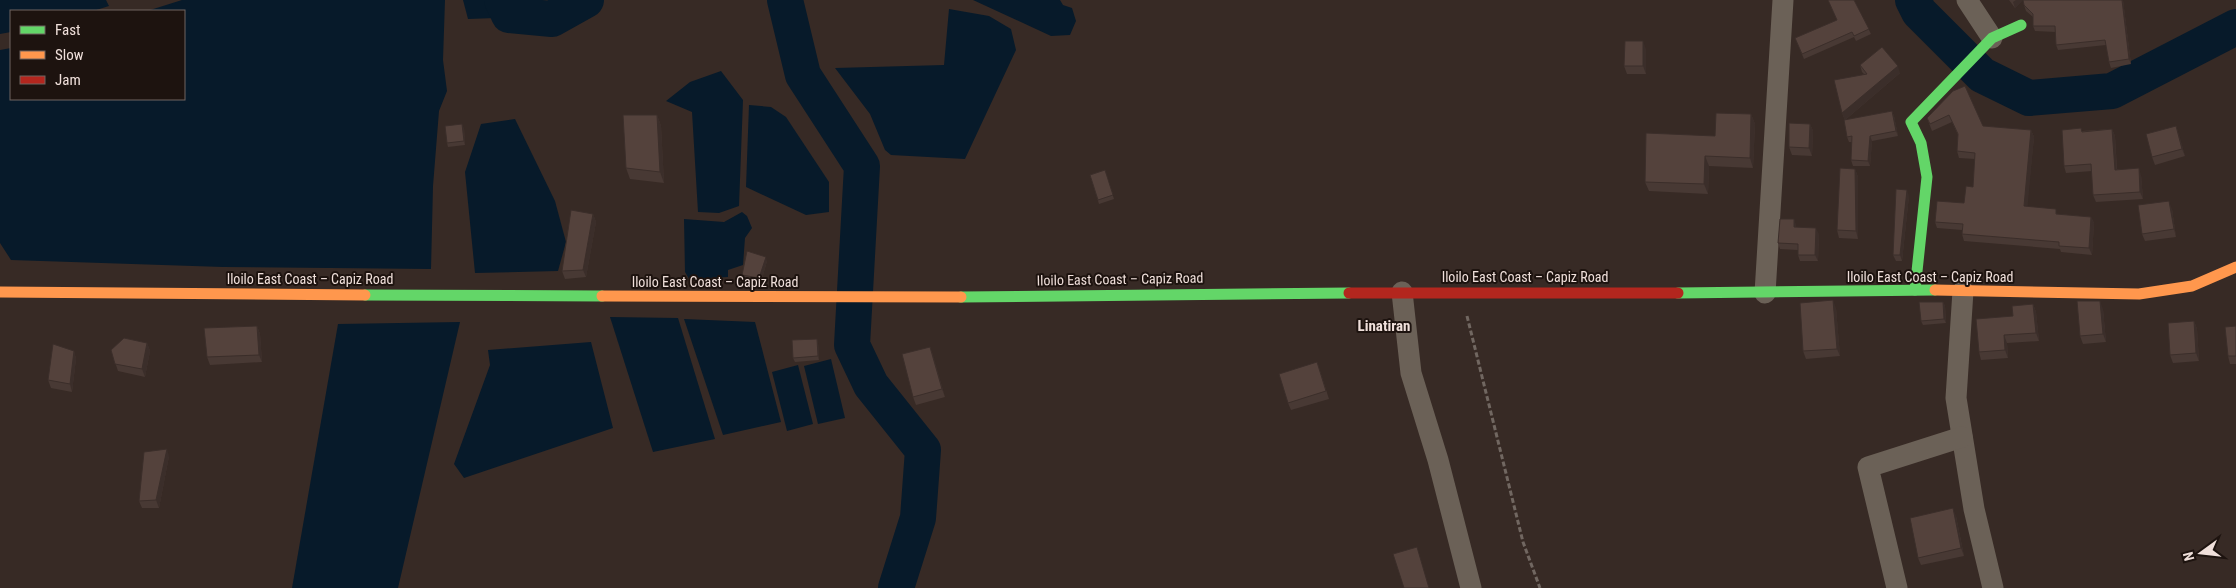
<svg xmlns="http://www.w3.org/2000/svg" width="2236" height="588" viewBox="0 0 2236 588" font-family="'Roboto Condensed',sans-serif">
	<style>
		.water { fill: #071a2a }
		.lines { fill: none; stroke-linecap: round; stroke-linejoin: round }
		.river { stroke: #071a2a; stroke-width: 36 }
		.path { stroke: #716761; stroke-width: 3; stroke-dasharray: 5 2.5; stroke-linecap: butt }
		.street { stroke: #6b6157; stroke-width: 21 }
		.fast { stroke: #63d668; stroke-width: 11 }
		.slow { stroke: #ff974d; stroke-width: 11 }
		.jam { stroke: #b3261e; stroke-width: 11 }
		.wall { fill: #483934 }
		.shaded-wall { fill: #3b2e2a }
		.building { fill: #54423c; stroke: #3b2e2a }
		.labels { text-anchor: middle; stroke-width: 4; stroke-linejoin: round; paint-order: stroke }
		.street-label { font-size: 14px; fill: #f0e0db; stroke: #1d130f }
		.neighbourhood-label { font-size: 15px; font-weight: bold; fill: #f0e0db; stroke: #1d130f }
	</style>
	<rect width="100%" height="100%" fill="#372a25"/>
	<!-- water -->
	<g class="water">
		<polygon points="0,0 106,0 109,6 93,11 11,11 11,32 0,34"/>
		<polygon points="182,0 445,0 443,60 447,91 439,111 433,186 431,269 223,267 11,260 0,243 0,50 11,48 11,99 184,99 184,11 147,11"/>
		<polygon points="463,0 489,0 496,18 468,19"/>
		<polygon points="973,0 1060,0 1063,5 1072,8 1076,21 1070,35 1051,36"/>
		<polygon points="949,9 989,16 1011,29 1016,50 965,159 891,155 885,150 870,114 835,68 944,65"/>
		<polygon points="721,71 743,100 739,206 719,213 698,212 692,112 666,101 690,82"/>
		<polygon points="749,105 771,107 786,117 829,182 829,212 806,215 746,187"/>
		<polygon points="515,119 555,201 566,242 558,271 475,273 465,172 481,124"/>
		<polygon points="742,212 747,216 752,228 745,238 743,265 728,270 728,277 689,279 685,272 684,219 724,222"/>
		<polygon points="610,317 678,318 715,439 653,452"/>
		<polygon points="684,319 755,322 781,422 723,435"/>
		<polygon points="460,322 398,588 292,588 338,324"/>
		<polygon points="591,342 613,428 464,478 454,464 490,365 488,350"/>
		<polygon points="831,359 845,418 818,424 804,366"/>
		<polygon points="798,365 813,424 787,431 772,372"/>
	</g>
	<g class="lines">
		<!-- river -->
		<g class="river">
			<polyline points="502,0 509,15 552,19 586,0"/>
			<polyline points="785,0 803,75 862,166 852,345 871,385 923,450 918,518 896,588"/>
			<polyline points="1913,0 1919,12 1982,75 2029,98 2112,91 2236,27"/>
		</g>
		<!-- path -->
		<polyline class="path" points="1467,316 1523,542 1540,588"/>
		<!-- street -->
		<g class="street">
			<polyline points="1967,0 1992,38"/>
			<polyline points="1963,291 1956,398 1974,509 1993,588"/>
			<polyline points="1402,292 1411,373 1438,460 1471,588"/>
			<polyline points="1765,293 1783,0"/>
			<polyline points="1897,588 1868,467 1962,437"/>
		</g>
		<!-- fast -->
		<g class="fast">
			<polyline points="1915,290 1927,177 1921,143 1911,122 1992,38 2021,25"/>
			<polyline points="1678,293 1935,290"/>
			<polyline points="365,295 602,296"/>
			<polyline points="961,297 1349,293"/>
		</g>
		<!-- slow -->
		<g class="slow">
			<polyline points="1935,290 2139,294 2192,286 2236,267"/>
			<polyline points="0,292 365,295"/>
			<polyline points="602,296 961,297"/>
		</g>
		<!-- jam -->
		<polyline class="jam" points="1349,293 1678,293"/>
	</g>
	<!-- wall -->
	<g class="wall">
		<polygon points="1828,0 1854,0 1871,34 1856,41 1854,37 1804,59 1795,38 1837,20"/>
		<polygon points="2009,0 2123,0 2131,64 2111,68 2109,62 2106,45 2058,50 2056,45 2056,32 2035,31 2033,26 2033,17 2026,11 2024,5 2023,0 2015,8"/>
		<polygon points="1646,49 1646,74 1627,74 1624,66"/>
		<polygon points="1860,65 1900,73 1845,120 1892,111 1894,116 1898,136 1872,141 1870,166 1853,166 1851,160 1852,142 1849,142 1847,137 1845,120 1842,113 1864,74 1862,72"/>
		<polygon points="1953,91 1983,126 2031,130 2034,137 2027,206 2058,214 2091,217 2094,223 2092,255 2061,252 2060,249 1964,241 1962,234 1962,230 1937,228 1935,222 1964,203 1973,187 1975,159 1959,158 1957,151 1958,135 1952,122 1932,131 1927,118"/>
		<polygon points="1751,114 1755,124 1753,168 1709,166 1708,194 1649,191 1645,182 1715,136"/>
		<polygon points="657,115 661,126 664,183 630,179 626,168"/>
		<polygon points="1810,124 1813,131 1812,156 1792,155 1789,147"/>
		<polygon points="2176,126 2185,156 2155,165 2152,157"/>
		<polygon points="464,128 465,145 448,147 447,143"/>
		<polygon points="2112,129 2115,136 2117,169 2141,175 2143,199 2096,202 2093,195 2092,171 2066,173 2064,166 2082,131"/>
		<polygon points="1855,169 1858,177 1858,239 1839,238 1837,230"/>
		<polygon points="1105,170 1114,199 1099,204 1090,175"/>
		<polygon points="1909,196 1902,261 1896,261 1893,255"/>
		<polygon points="2172,209 2176,237 2145,241 2142,234"/>
		<polygon points="593,214 596,222 586,277 565,279 562,271"/>
		<polygon points="1794,219 1796,227 1819,234 1818,261 1800,261 1798,255 1798,250 1780,249 1778,243"/>
		<polygon points="767,261 761,282 743,279 742,275"/>
		<polygon points="1943,302 1945,306 1946,323 1923,325 1921,321"/>
		<polygon points="2033,304 2036,312 2039,341 2007,343 2008,358 1981,360 1979,352 2013,316"/>
		<polygon points="1836,308 1840,356 1806,359 1803,351"/>
		<polygon points="2103,309 2106,342 2083,344 2080,336"/>
		<polygon points="2194,321 2197,329 2199,361 2173,363 2170,355"/>
		<polygon points="257,326 260,334 262,362 210,365 207,357"/>
		<polygon points="2236,326 2236,364 2230,364 2228,356"/>
		<polygon points="817,339 818,343 819,360 795,362 793,358"/>
		<polygon points="147,343 150,351 145,377 118,371 111,350"/>
		<polygon points="930,347 945,397 916,405 913,397"/>
		<polygon points="74,351 76,359 72,392 51,388 48,380"/>
		<polygon points="1317,362 1329,399 1291,410 1288,403"/>
		<polygon points="169,456 159,508 142,508 139,501"/>
		<polygon points="1956,516 1964,556 1921,565 1918,558"/>
	</g>
	<!-- shaded-wall -->
	<g class="shaded-wall">
		<polygon points="2016,0 2024,0 2015,8 2013,2"/>
		<polygon points="2122,0 2123,0 2131,64 2129,59"/>
		<polygon points="1643,41 1646,49 1646,74 1643,66"/>
		<polygon points="1898,66 1900,73 1845,120 1842,113"/>
		<polygon points="1892,111 1894,116 1898,136 1896,131"/>
		<polygon points="1751,114 1755,124 1753,168 1750,158"/>
		<polygon points="657,115 661,126 664,183 660,172"/>
		<polygon points="462,124 464,128 465,145 464,141"/>
		<polygon points="1810,124 1813,131 1812,156 1809,148"/>
		<polygon points="2176,126 2179,134 2185,156 2182,149"/>
		<polygon points="2112,129 2115,136 2117,177 2115,170"/>
		<polygon points="2031,130 2034,137 2027,213 2024,206"/>
		<polygon points="1870,136 1872,141 1870,166 1868,161"/>
		<polygon points="1705,156 1709,166 1708,194 1704,184"/>
		<polygon points="2139,168 2141,175 2143,199 2140,192"/>
		<polygon points="1855,169 1858,177 1858,239 1856,231"/>
		<polygon points="1907,190 1909,196 1902,261 1900,255"/>
		<polygon points="2169,201 2172,209 2176,237 2174,229"/>
		<polygon points="593,214 596,222 586,277 583,270"/>
		<polygon points="2091,217 2094,223 2092,255 2089,248"/>
		<polygon points="1794,219 1796,225 1796,233 1794,227"/>
		<polygon points="1816,228 1819,234 1818,261 1815,255"/>
		<polygon points="766,257 767,261 761,282 759,278"/>
		<polygon points="1833,300 1836,308 1840,356 1837,349"/>
		<polygon points="2100,301 2103,309 2106,342 2103,334"/>
		<polygon points="1943,302 1945,306 1946,323 1944,319"/>
		<polygon points="2033,304 2036,312 2039,341 2036,333"/>
		<polygon points="2194,321 2197,329 2199,361 2196,353"/>
		<polygon points="257,326 260,334 262,362 259,355"/>
		<polygon points="2004,335 2007,343 2008,358 2005,350"/>
		<polygon points="817,339 818,343 819,360 818,356"/>
		<polygon points="147,343 150,351 145,377 142,369"/>
		<polygon points="930,347 933,354 945,397 942,389"/>
		<polygon points="74,351 76,359 72,392 70,384"/>
		<polygon points="167,449 169,456 159,508 156,500"/>
		<polygon points="1953,508 1956,516 1964,556 1961,548"/>
	</g>
	<!-- building -->
	<g class="building">
		<polygon points="1828,0 1854,0 1869,29 1854,36 1852,32 1802,54 1795,38 1837,20"/>
		<polygon points="2023,0 2122,0 2129,59 2109,62 2105,40 2056,45 2055,26 2033,26 2033,14 2024,5"/>
		<polygon points="1625,41 1643,41 1643,66 1624,66"/>
		<polygon points="1882,47 1898,66 1842,113 1834,80 1867,74 1860,65"/>
		<polygon points="1965,86 1983,126 2031,130 2024,206 2056,209 2056,214 2091,217 2089,248 2059,246 2059,242 1962,234 1963,224 1935,222 1937,201 1964,203 1966,186 1973,187 1975,153 1957,151 1958,134 1949,115 1930,124 1927,118 1953,91"/>
		<polygon points="1892,111 1896,131 1870,136 1868,161 1851,160 1852,136 1847,137 1844,120"/>
		<polygon points="1716,113 1751,114 1750,158 1705,156 1704,184 1645,182 1646,133 1715,136"/>
		<polygon points="623,115 657,115 660,172 626,168"/>
		<polygon points="1789,123 1810,124 1809,148 1789,147"/>
		<polygon points="462,124 464,141 447,143 445,126"/>
		<polygon points="2176,126 2182,149 2152,157 2146,134"/>
		<polygon points="2081,128 2082,132 2112,129 2115,170 2139,168 2140,192 2093,195 2091,164 2064,166 2062,130"/>
		<polygon points="1840,168 1855,169 1856,231 1837,230"/>
		<polygon points="1105,170 1113,195 1098,200 1090,175"/>
		<polygon points="1896,189 1907,190 1900,255 1893,255"/>
		<polygon points="2169,201 2174,229 2142,234 2138,205"/>
		<polygon points="571,210 593,214 583,270 562,271"/>
		<polygon points="1780,219 1794,219 1794,227 1816,228 1815,255 1798,255 1798,244 1778,243"/>
		<polygon points="747,251 766,257 759,278 742,275"/>
		<polygon points="1833,300 1837,349 1803,351 1800,303"/>
		<polygon points="2077,301 2100,301 2103,334 2080,336"/>
		<polygon points="1919,302 1943,302 1944,319 1921,321"/>
		<polygon points="2033,304 2036,333 2004,335 2005,350 1979,352 1976,319 2013,316 2012,306"/>
		<polygon points="2194,321 2196,353 2170,355 2168,323"/>
		<polygon points="257,326 259,355 207,357 204,328"/>
		<polygon points="2236,326 2236,356 2228,356 2225,327"/>
		<polygon points="124,338 147,343 142,369 115,364 111,350"/>
		<polygon points="817,339 818,356 793,358 792,340"/>
		<polygon points="53,344 74,351 70,384 48,380"/>
		<polygon points="930,347 942,389 913,397 902,354"/>
		<polygon points="1317,362 1326,391 1288,403 1279,374"/>
		<polygon points="167,449 156,500 139,501 144,452"/>
		<polygon points="1953,508 1961,548 1918,558 1910,518"/>
		<polygon points="1417,547 1429,588 1404,588 1393,554"/>
	</g>
	<g class="labels">
		<!-- street labels -->
		<g class="street-label">
			<text x="1525" y="282">Iloilo East Coast – Capiz Road</text>
			<text x="1930" y="282">Iloilo East Coast – Capiz Road</text>
			<text x="310" y="284">Iloilo East Coast – Capiz Road</text>
			<text transform="translate(1120 279) rotate(-1)" y="5">Iloilo East Coast – Capiz Road</text>
			<text x="715" y="287">Iloilo East Coast – Capiz Road</text>
		</g>
		<!-- neighbourhood labels -->
		<g class="neighbourhood-label">
			<text x="1384" y="331">Linatiran</text>
		</g>
	</g>
	<!-- legend -->
	<rect x="10" y="10" width="175" height="90" fill="#1d130f" stroke="#716561"/>
	<rect x="20" y="26" width="25" height="8" fill="#63d668" stroke="#716561"/>
	<text x="55" y="35" font-size="15" fill="#f0e0db">Fast</text>
	<rect x="20" y="51" width="25" height="8" fill="#ff974d" stroke="#716561"/>
	<text x="55" y="60" font-size="15" fill="#f0e0db">Slow</text>
	<rect x="20" y="76" width="25" height="8" fill="#b3261e" stroke="#716561"/>
	<text x="55" y="85" font-size="15" fill="#f0e0db">Jam</text>
	<!-- north arrow -->
	<g transform="translate(2201 553) rotate(255)" stroke="#1d130f" stroke-width="4" paint-order="stroke">
	<path d="M0-4L9 19L0 12L-9 19Z" fill="#f0e0db"/>
	<text y="-8" font-size="14" font-weight="bold" text-anchor="middle" fill="#f0e0db">N</text>
	</g>
</svg>
